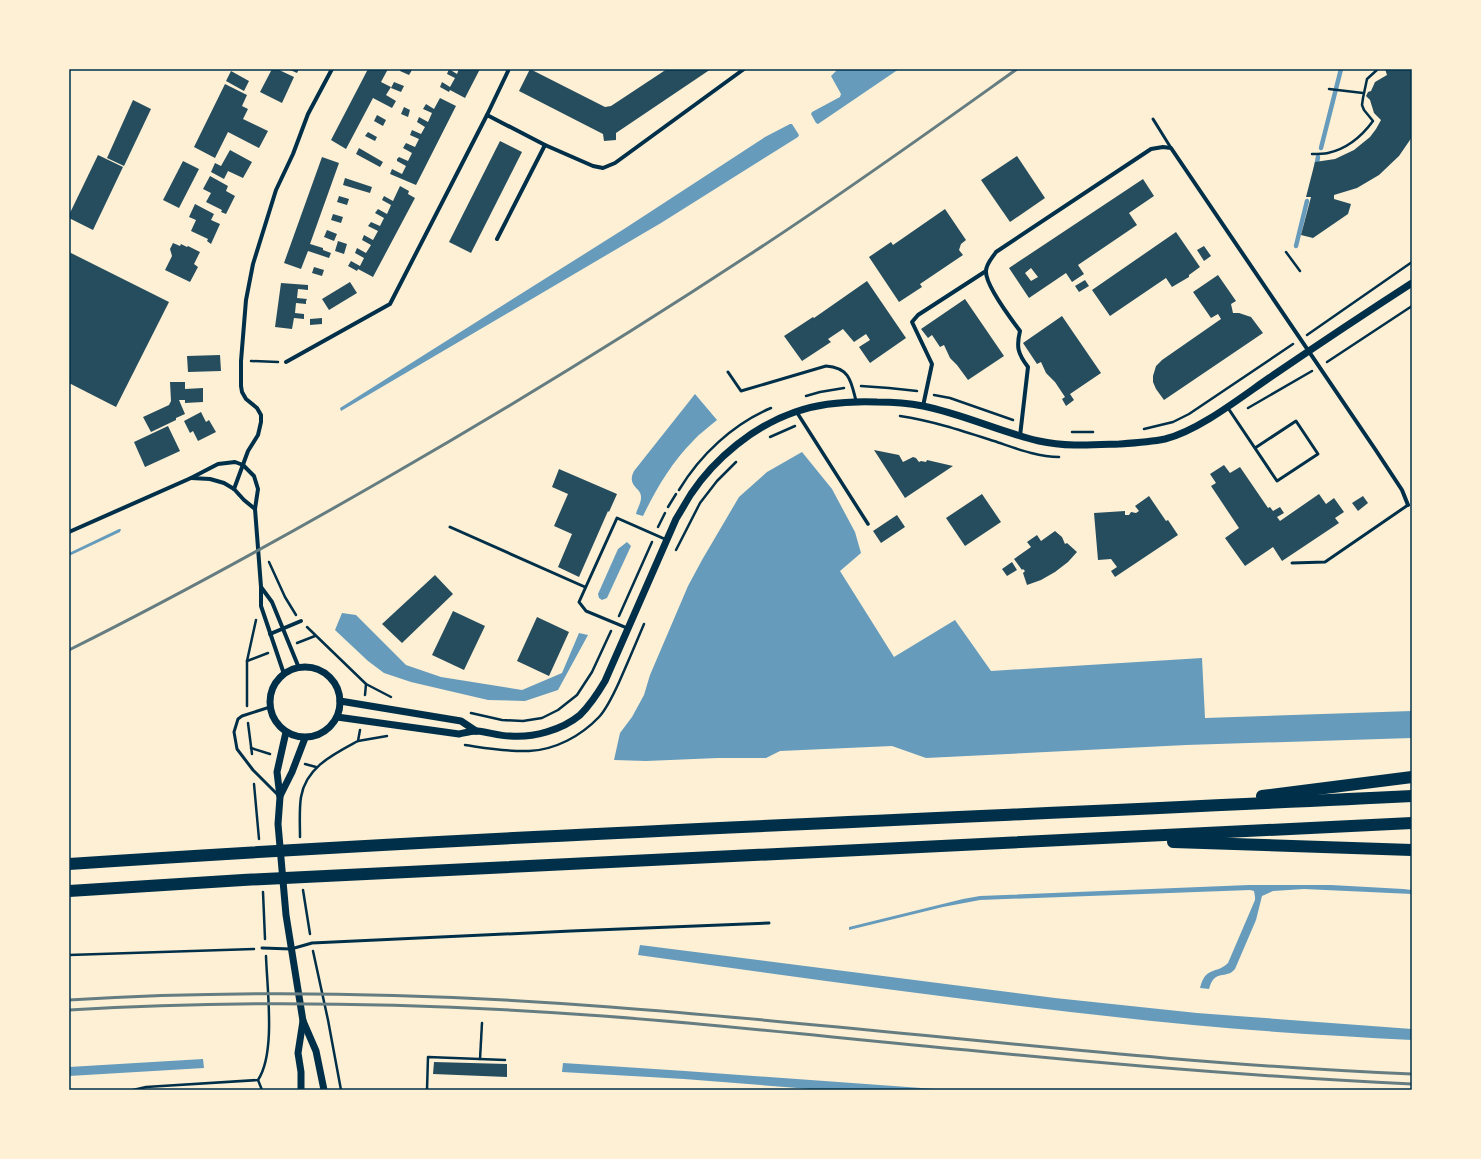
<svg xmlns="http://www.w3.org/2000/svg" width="1481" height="1159" viewBox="0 0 1481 1159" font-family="'Noto Sans',sans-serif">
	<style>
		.water { fill: #669bbc }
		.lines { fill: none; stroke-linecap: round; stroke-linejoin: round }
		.stream { stroke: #669bbc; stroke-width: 4.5 }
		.building { fill: #264d5e; fill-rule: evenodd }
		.path { stroke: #003049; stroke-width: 2.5 }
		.service { stroke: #003049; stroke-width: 3 }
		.pedestrian { stroke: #003049; stroke-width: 3.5 }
		.minor { stroke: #003049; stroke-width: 4 }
		.tertiary { stroke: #003049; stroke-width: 7 }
		.motorway { stroke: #003049; stroke-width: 12 }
		.rail { stroke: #657d81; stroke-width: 3 }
		.neatline { fill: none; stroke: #003049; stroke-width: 1.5 }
	</style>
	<rect width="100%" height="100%" fill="#fdf0d5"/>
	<!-- water -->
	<g class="water">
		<polygon points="838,69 899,69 818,124 816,123 811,114 812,112 840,97 841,94 831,76"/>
		<polygon points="790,124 792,124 799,135 798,137 661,223 341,411 340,408 624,229 765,137"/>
		<path d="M695 394 717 420C709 427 700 433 693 441 672 462 656 489 643 516L636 514C637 509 641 503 641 498 642 487 626 487 634 471Z"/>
		<polygon points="802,452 832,489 855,532 861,553 840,571 894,657 955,620 991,671 1202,658 1205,718 1412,711 1412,738 1186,745 926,758 892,746 780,751 766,758 718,758 646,761 614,760 620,733 632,717 644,695 650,675 688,586 702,560 739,497 767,472"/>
		<polygon points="119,529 121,529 120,532 69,556 69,553"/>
		<polygon points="627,542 631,546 607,598 602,600 599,598 598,594 618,549"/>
		<polygon points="342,613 356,615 406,665 441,677 522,690 562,673 579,633 588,635 558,690 525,701 488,700 411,682 384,673 368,661 335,630"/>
		<path d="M1249 885H1331L1403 889 1412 890V894L1304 889 1273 891 1262 896 1256 920 1235 969C1226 980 1215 968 1209 989L1200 988C1206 965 1216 975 1228 963L1255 900V897L1254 891 1250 890 980 900 943 907 849 930V927L963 899 980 896Z"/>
		<path d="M640 945 1055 998 1197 1013 1412 1029V1040C1339 1036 1266 1032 1193 1025 1008 1007 823 981 638 955Z"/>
		<polygon points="203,1059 204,1068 69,1076 69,1067"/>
		<polygon points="563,1063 685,1071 949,1090 823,1090 684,1079 562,1072"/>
	</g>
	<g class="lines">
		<!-- stream -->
		<g class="stream">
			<polyline points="1321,148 1341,69"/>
			<polyline points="1316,168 1318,157"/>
			<polyline points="1296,246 1307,201"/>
		</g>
	</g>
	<!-- building -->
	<g class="building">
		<polygon points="272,69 277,69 294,77 282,103 260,92"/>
		<polygon points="288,69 299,69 297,73"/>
		<polygon points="368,69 388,69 381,82 391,87 386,95 396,101 392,108 373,98 346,149 331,140"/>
		<polygon points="401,69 410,69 412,70 409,75 400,71"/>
		<polygon points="449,69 457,74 459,69 480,69 465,98 450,90 449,92 440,87 442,82 450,87 455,78 447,74"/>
		<polygon points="530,69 605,107 611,106 667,69 711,69 616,133 616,140 604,141 603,134 519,91"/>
		<polygon points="1385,69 1412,69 1412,137 1399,156 1379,175 1357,188 1334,195 1334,199 1351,204 1348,214 1313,238 1301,235 1311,197 1306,197 1315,162 1335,159 1354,150 1370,137 1376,129 1381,120 1374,113 1370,100 1366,96 1368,92 1371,91 1375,82 1387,75"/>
		<polygon points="231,71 249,81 244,91 226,81"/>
		<polygon points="394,82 404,86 401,92 391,88"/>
		<polygon points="225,84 247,95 242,106 248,109 243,119 268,131 259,148 228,132 215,158 194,147"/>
		<polygon points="440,98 456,106 416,185 390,174 392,169 402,174 406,166 397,161 397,159 399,157 408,161 412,153 403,148 406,143 415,147 419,139 410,135 412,130 421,134 425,127 417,122 419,117 428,122 432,113 423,109 426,104 434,109"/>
		<polygon points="133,100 151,109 124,166 107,158"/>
		<polygon points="404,107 410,110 408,117 401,114"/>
		<polygon points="377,115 386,120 383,126 374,121"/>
		<polygon points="368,132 377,137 375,141 365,136"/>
		<polygon points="500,141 522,152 471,253 449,242"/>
		<polygon points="359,148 383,162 380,167 356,154"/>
		<polygon points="230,150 252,162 243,178 228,171 224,179 211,172 215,163 221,166"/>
		<polygon points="98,155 123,167 93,230 69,218 69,215"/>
		<polygon points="1017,156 1045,198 1010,222 981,180"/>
		<polygon points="322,157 339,163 310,244 323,248 323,250 331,253 329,258 308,251 301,269 284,263"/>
		<polygon points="183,161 199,169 179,208 163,200"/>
		<polygon points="210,176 228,186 226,191 235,196 226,214 221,212 222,210 206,202 211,193 203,189"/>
		<polygon points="345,178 372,187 370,193 343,185"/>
		<path d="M1143 179 1154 196 1129 213 1137 225 1078 265 1084 274 1072 282 1066 273 1029 298 1009 268ZM1031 268 1038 277 1031 281 1025 273Z"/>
		<polygon points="400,186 409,191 408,194 415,198 373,277 358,269 357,271 348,266 351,261 360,266 364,258 355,253 357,248 366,253 371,245 362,240 364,235 373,240 378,231 368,226 371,222 380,226 384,218 375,213 378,209 387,214 391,205 382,200 384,196 393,201"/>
		<polygon points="339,196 349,199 347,205 337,202"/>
		<polygon points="195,204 214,214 211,220 220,224 211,244 207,241 208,239 191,231 196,220 189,217"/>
		<polygon points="945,209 966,240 961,244 959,250 963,255 920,284 922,287 899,302 869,257 891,242 893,245"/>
		<polygon points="333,214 343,217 341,223 331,220"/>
		<polygon points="327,230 337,234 334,241 324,237"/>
		<polygon points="1176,232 1200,267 1189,275 1189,277 1172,287 1166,278 1110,316 1092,290"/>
		<polygon points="338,241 347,244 344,254 335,251"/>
		<polygon points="173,243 180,246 181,244 187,247 188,246 200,252 194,264 198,267 190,282 165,270 172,256 170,249"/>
		<polygon points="1204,246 1211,256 1204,261 1197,250"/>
		<polygon points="69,252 169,302 116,407 69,383"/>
		<polygon points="314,267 324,270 322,276 312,273"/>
		<polygon points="1218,275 1236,301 1231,304 1233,313 1239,313 1251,317 1263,333 1164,400 1156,389 1153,382 1153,376 1156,366 1162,360 1221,319 1218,314 1211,318 1193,292"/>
		<polygon points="1085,280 1089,286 1079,292 1075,286"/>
		<polygon points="867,281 906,338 870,363 859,347 870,340 866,334 854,342 843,329 828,339 831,342 802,361 784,336 813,317 814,318"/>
		<polygon points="350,282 357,293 329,310 322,299"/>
		<polygon points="281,283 308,285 308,290 298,289 297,298 307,299 306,301 306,304 296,303 295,313 304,314 304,319 294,318 292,329 275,327"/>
		<polygon points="965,299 1004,356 968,380 957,365 950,358 944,345 940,347 932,335 928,338 921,329"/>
		<polygon points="1062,316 1101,373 1070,394 1074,400 1066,406 1062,399 1065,397 1055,382 1046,373 1041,362 1037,364 1023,343"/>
		<polygon points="322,318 322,324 310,325 310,319"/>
		<polygon points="220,355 221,371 188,372 187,356"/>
		<polygon points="170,382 185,382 185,389 203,388 203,402 185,403 185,400 179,400 185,414 176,418 176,420 151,432 143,417 169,405 171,401"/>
		<polygon points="201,412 206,422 209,420 216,432 198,441 193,431 190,433 184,421"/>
		<polygon points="168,426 180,451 145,467 134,442"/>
		<polygon points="874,450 899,455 903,462 913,457 916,458 919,462 921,461 926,462 927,460 953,466 905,498"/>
		<polygon points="1224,465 1230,473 1240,467 1268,508 1270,507 1273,511 1280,507 1284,513 1277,517 1280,521 1319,494 1326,504 1334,498 1344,512 1335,518 1339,523 1282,561 1273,547 1245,566 1225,538 1239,528 1211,486 1216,483 1210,474"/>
		<polygon points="559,469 617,494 609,512 608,511 579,577 558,567 572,534 554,526 568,494 552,487"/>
		<polygon points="982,494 1001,522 965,546 946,518"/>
		<polygon points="1149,496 1166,521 1168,520 1178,535 1115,577 1111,571 1117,567 1111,559 1098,560 1094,513 1125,511 1125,515 1129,515 1131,512 1136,513 1139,511 1135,506"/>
		<polygon points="1363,496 1368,503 1358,511 1352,503"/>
		<polygon points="897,515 905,527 881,543 873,531"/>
		<polygon points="1055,531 1062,537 1065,544 1067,543 1077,552 1068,562 1055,572 1041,580 1027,585 1023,573 1025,571 1023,569 1022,570 1014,559 1031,547 1027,542 1037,535 1041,541"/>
		<polygon points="1012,562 1017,570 1007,576 1002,569"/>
		<polygon points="435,575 453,594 402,643 382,624"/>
		<polygon points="453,611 485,626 464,670 432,655"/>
		<polygon points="537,617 569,632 549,676 517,661"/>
		<polygon points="434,1062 507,1064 507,1077 433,1074"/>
	</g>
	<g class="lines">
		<!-- path -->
		<g class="path">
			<polyline points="1329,89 1363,93"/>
			<path d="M1312 154C1317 154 1323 154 1328 153 1346 149 1362 136 1373 121L1364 110 1362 105 1363 98 1367 79 1378 69"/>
			<polyline points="1286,252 1300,271"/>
			<polyline points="1307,335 1412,262"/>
			<polyline points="251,361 278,362"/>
			<polyline points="1327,362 1412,306"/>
			<polyline points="861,386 889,388 917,391"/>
			<polyline points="934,395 950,398 1013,420"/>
			<polyline points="806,396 820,392 844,388"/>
			<polyline points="1248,408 1312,371"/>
			<path d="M900 416C933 421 963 431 994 441 1015 448 1037 457 1059 457"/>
			<polyline points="1144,429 1173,422 1189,414 1293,344"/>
			<polyline points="1072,432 1093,432"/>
			<polyline points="770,437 795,426"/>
			<path d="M679 490C700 455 733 424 771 408"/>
			<polyline points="668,507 676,494"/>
			<polyline points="658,527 665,513"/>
			<polyline points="676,550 700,503 717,481 736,462"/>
			<polyline points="269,562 285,597 296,615"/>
			<polyline points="619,616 652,542"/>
			<polyline points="307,627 366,684 365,695"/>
			<polyline points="297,643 315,636"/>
			<polyline points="247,661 268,653"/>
			<polyline points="366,684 391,697"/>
			<polyline points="247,706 247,661 256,620"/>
			<polyline points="471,713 502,720 523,721 542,718 558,710 577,695 592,672 611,631"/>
			<polyline points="248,723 252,754"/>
			<polyline points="358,741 387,736"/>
			<path d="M465 745C486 748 508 752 529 751 555 750 581 736 599 717 608 707 614 693 620 680 628 662 636 643 644 624"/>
			<polyline points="251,748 270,754"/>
			<polyline points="305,764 316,767"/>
			<polyline points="254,784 259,839"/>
			<path d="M300 837C300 824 299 810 301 797 306 767 334 754 358 741L360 730"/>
			<polyline points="303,890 310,934"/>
			<polyline points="263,892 265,939"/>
			<polyline points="313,951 328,1020 341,1090"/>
			<polyline points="69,955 254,949"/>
			<polyline points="480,1059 482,1023"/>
			<polyline points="258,1080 262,1090"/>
			<path d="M133 1090 146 1087 258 1080C276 1053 267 989 266 956"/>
			<polyline points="427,1090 428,1057 505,1060"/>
		</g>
		<!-- service -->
		<g class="service">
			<polyline points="1153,119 1171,148"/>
			<path d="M728 372 741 391 826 366C850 368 851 381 856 401"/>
			<polyline points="1228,408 1277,481 1318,454 1296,421 1255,448"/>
			<polyline points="450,527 585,587"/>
			<polyline points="1292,563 1325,562 1408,505"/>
			<polyline points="627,628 586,611 579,602 617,518 667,540"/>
			<polyline points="270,707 242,716 238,719 234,732 237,749 253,770 278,795"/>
			<polyline points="262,948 291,949 312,943 571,931 769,923"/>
		</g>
		<!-- pedestrian -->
		<polyline class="pedestrian" points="796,411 868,524"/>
		<!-- minor -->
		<g class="minor">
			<polyline points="487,115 545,145 593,166 603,168 615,163 744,69"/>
			<polyline points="497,239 545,145"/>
			<polyline points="286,362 390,304 487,115 509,69"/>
			<polyline points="923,406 932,364 912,322 918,315 986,271"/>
			<path d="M1020 436 1028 367C1018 354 1016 347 1020 331 1011 319 985 285 986 271 986 264 992 258 996 252L1151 149 1163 147 1171 148 1375 449 1402 490 1408 505"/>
			<polyline points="191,478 210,479 224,483 234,489 244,500 255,509"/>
			<polyline points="234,489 248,451 258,435 261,422 261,415 257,408 246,399 242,392 241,386 241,361 246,300 253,264 276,190 293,154 308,114 332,69"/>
			<polyline points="69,532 191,478 218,464 235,462 243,465 254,476 258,489 255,509 261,587 261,606 284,674"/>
			<polyline points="261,587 272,602 299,668"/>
			<polyline points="270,634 301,621"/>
		</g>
		<!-- tertiary -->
		<g class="tertiary">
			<circle cx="305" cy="702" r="35"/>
			<polyline points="340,701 461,721 476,731"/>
			<path d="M337 717 459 734C464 733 471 731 477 731 488 732 499 736 510 736 533 738 562 730 580 715 590 705 598 693 605 681L676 519C681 511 686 502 691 494 715 458 754 426 795 412 821 403 850 401 877 402 893 402 908 403 923 406 963 414 1000 432 1039 441 1066 447 1092 445 1119 444 1134 443 1150 442 1165 439 1198 431 1240 398 1269 378 1316 346 1364 314 1412 283"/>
			<polyline points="286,732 277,772 280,797 278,824 286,915 303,1021 316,1051 324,1090"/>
			<polyline points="280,796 292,772 305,738"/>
			<polyline points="301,1090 301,1072 298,1053 303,1021"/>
		</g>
		<!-- motorway -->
		<g class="motorway">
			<polyline points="1262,796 1412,777"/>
			<polyline points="1173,842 1412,850"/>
			<path d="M69 864C516 834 964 818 1412 796"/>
			<polyline points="69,891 243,880 1412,823"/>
		</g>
		<!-- rail -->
		<g class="rail">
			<path d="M69 650C177 596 284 537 388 477 513 405 635 330 755 251 844 193 930 131 1017 69"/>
			<path d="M69 1000C249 989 430 993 610 1007 878 1027 1143 1063 1412 1074"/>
			<path d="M69 1010C247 999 426 1003 603 1016 725 1025 846 1039 967 1050 1115 1065 1263 1077 1412 1084"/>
		</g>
	</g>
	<!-- border -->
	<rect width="1481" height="1159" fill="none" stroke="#fdf0d5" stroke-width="140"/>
	<rect x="70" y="70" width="1341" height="1019" class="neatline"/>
</svg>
